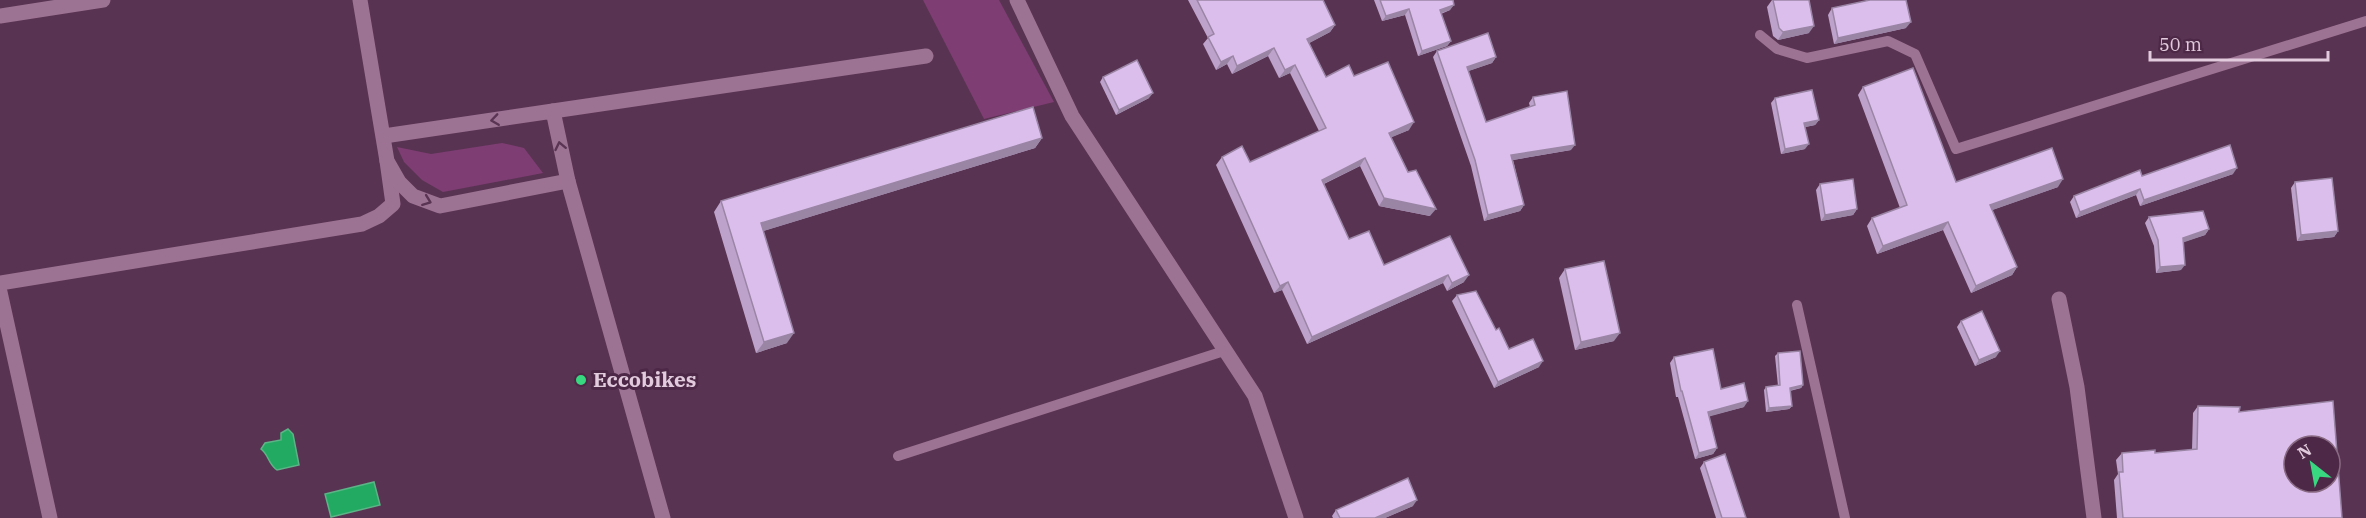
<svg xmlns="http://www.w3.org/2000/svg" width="2366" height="518" viewBox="0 0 2366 518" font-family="'IBM Plex Serif',serif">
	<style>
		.green { fill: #7e3d73 }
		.water { fill: #23aa62; stroke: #5cb487; stroke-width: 1.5 }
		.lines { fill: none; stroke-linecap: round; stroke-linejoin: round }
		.lane { stroke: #9d7394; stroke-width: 10 }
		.street { stroke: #9d7394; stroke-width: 15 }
		.secondary { stroke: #9d7394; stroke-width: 15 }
		.wall { fill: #bda3cb }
		.shaded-wall { fill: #9a85a5 }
		.building { fill: #dcbeec; stroke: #9a85a5; stroke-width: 1.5; fill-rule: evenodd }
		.oneway { stroke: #593453 }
		.poi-dot { fill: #37d880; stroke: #4d2947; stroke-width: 2 }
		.labels { text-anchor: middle; stroke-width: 6; stroke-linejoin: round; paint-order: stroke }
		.poi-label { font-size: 21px; font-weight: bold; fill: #e2cbdd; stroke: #4d2947; text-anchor: start }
	</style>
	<rect width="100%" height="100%" fill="#593352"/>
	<!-- green -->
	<g class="green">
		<polygon points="923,0 999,0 1054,102 984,119"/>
		<polygon points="502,143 524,148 543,173 443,192 422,180 404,162 397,147 431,154"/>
	</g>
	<!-- water -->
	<g class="water">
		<path d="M288 429 293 434 299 465 277 470C268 464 269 455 261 449L265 443 281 440V433Z"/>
		<polygon points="374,482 380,505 331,517 325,494"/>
	</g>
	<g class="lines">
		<!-- lane -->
		<g class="lane">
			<polyline points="1760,35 1777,49 1807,58 1888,41 1915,54 1956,149 2366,21"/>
			<polyline points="1797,305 1845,518"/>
			<polyline points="898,456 1224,351"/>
		</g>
		<!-- street -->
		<g class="street">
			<polyline points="1017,0 1072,116 1255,396 1296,518"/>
			<polyline points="0,16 103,0"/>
			<polyline points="553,111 926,56"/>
			<polyline points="0,283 362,224 379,216 393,204 387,161"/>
			<polyline points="0,292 50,518"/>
			<polyline points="2059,299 2077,387 2094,518"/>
		</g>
		<!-- secondary -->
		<g class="secondary">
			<polyline points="360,0 387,161 399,182 413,196 440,206 568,181"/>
			<polyline points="384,136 553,111 568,181 663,518"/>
		</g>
	</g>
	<!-- wall -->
	<g class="wall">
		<polygon points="1188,0 1323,0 1335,25 1330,32 1309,43 1326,77 1354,76 1409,130 1391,137 1430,216 1379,206 1360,166 1324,184 1349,239 1384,265 1450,236 1464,282 1447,291 1443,283 1307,344 1282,290 1274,293 1216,165 1222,157 1250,162 1319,131 1290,73 1279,78 1268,56 1232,74 1227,64 1216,70 1203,44 1208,38"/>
		<polygon points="1374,0 1453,0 1450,10 1441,14 1451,41 1447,46 1418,56 1405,15 1382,21"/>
		<polygon points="1772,0 1809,0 1809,33 1778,40 1773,36 1767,7"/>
		<polygon points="1832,8 1906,28 1834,44 1828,15"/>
		<polygon points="1437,51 1496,57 1492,63 1468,71 1486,122 1530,107 1529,103 1533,97 1571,150 1513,160 1524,205 1520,211 1484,221 1471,166 1433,57"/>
		<polygon points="1103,77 1149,98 1116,115 1100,82"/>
		<polygon points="1863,87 1956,182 2058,187 1992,210 2017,267 2012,275 1971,293 1943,230 1877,254 1867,226 1872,218 1900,208 1858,95"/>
		<polygon points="1775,98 1819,120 1815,125 1805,127 1805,149 1781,154 1771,103"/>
		<polygon points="1042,138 1035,148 763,231 787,343 756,353 714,212 721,201"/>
		<polygon points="2233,174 2140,206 2136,195 2076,218 2070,202 2074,196 2142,176"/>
		<polygon points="2295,182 2338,231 2334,237 2297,241 2291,188"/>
		<polygon points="1820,184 1857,209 1853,215 1821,221 1816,190"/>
		<polygon points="2149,217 2209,229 2205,235 2183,242 2181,270 2156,273 2154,246 2145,223"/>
		<polygon points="1565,269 1614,341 1575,350 1559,278"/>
		<polygon points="1457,295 1496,330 1509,349 1539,367 1494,388 1452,301"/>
		<polygon points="1961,321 1996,357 1975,366 1957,327"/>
		<polygon points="1778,353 1803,385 1801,388 1790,391 1792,406 1789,409 1766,412 1764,390 1766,387 1778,386 1775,356"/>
		<polygon points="1674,357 1744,407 1709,416 1717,448 1713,454 1695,459 1678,397 1676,397 1670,363"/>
		<polygon points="2198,406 2239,412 2342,518 2117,518 2114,480 2118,474 2116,460 2122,453 2155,453 2192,450 2193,413"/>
		<polygon points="1704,462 1746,518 1716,518 1700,468"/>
		<polygon points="1413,506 1385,518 1333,518 1332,516 1336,510"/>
	</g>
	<!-- shaded-wall -->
	<g class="shaded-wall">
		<polygon points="1454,5 1450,10 1436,15 1440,10"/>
		<polygon points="1409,9 1405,15 1382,21 1386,16"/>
		<polygon points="1911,22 1906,28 1834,44 1838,38"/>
		<polygon points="1335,25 1330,32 1302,47 1307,39"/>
		<polygon points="1814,26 1809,33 1778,40 1783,32"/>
		<polygon points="1451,41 1447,46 1418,56 1422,51"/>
		<polygon points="1274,48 1268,56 1232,74 1237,66"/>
		<polygon points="1233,56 1227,64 1216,70 1221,62"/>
		<polygon points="1496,57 1492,63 1463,73 1467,67"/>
		<polygon points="1295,65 1290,73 1279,78 1285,70"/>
		<polygon points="1153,93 1149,98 1116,115 1119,110"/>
		<polygon points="1819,120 1815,125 1801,128 1804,123"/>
		<polygon points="1414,122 1409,130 1383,141 1389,133"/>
		<polygon points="1042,138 1035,148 754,234 761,223"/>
		<polygon points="1809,144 1805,149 1781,154 1785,149"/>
		<polygon points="1575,145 1571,150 1507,161 1511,155"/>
		<polygon points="1365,158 1360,166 1317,187 1322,180"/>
		<polygon points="2237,168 2233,174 2140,206 2144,200"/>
		<polygon points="2063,179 2058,187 1984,213 1990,205"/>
		<polygon points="2140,189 2136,195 2076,218 2080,212"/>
		<polygon points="1384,198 1436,209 1430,216 1379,206"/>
		<polygon points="1524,205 1520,211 1484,221 1488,215"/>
		<polygon points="1857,209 1853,215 1821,221 1825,215"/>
		<polygon points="1948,222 1943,230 1877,254 1883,246"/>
		<polygon points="2209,229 2205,235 2179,244 2183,238"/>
		<polygon points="2338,231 2334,237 2297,241 2301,235"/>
		<polygon points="2185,265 2181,270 2156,273 2160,267"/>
		<polygon points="2017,267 2012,275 1971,293 1976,286"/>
		<polygon points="1448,275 1443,283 1307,344 1312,337"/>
		<polygon points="1469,275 1464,282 1447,291 1452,283"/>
		<polygon points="1288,282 1282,290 1274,293 1280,286"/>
		<polygon points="794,333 787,343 756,353 764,342"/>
		<polygon points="1620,333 1614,341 1575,350 1581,342"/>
		<polygon points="2000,351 1996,357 1975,366 1979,360"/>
		<polygon points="1543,361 1539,367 1494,388 1498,382"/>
		<polygon points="1803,385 1801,388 1787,391 1790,388"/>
		<polygon points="1748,401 1744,407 1704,418 1708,412"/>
		<polygon points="1792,406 1789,409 1766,412 1769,408"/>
		<polygon points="1717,448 1713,454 1695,459 1699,453"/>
		<polygon points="1417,500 1413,506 1385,518 1375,518"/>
	</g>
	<!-- building -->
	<g class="building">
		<polygon points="1197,0 1323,0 1335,25 1307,39 1326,77 1349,65 1354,76 1388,62 1414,122 1389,133 1408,172 1416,170 1436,209 1384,198 1365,158 1322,180 1349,239 1369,231 1384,265 1450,236 1469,275 1452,283 1448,275 1312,337 1288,282 1280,286 1222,157 1242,146 1250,162 1326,128 1295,65 1285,70 1274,48 1237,66 1233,56 1221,62 1208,37 1214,34"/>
		<polygon points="1380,0 1453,0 1454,5 1440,10 1451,41 1422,51 1409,9 1386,16"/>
		<polygon points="1773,0 1809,0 1814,26 1783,32 1779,28"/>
		<polygon points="1870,0 1906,0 1911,22 1838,38 1832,8"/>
		<polygon points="1488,33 1496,57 1467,67 1486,122 1535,105 1533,97 1567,91 1575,145 1511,155 1524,205 1488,215 1475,160 1437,51"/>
		<polygon points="1137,60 1153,93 1119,110 1103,77"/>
		<polygon points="1913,68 1956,182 2052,148 2063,179 1990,205 2017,267 1976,286 1948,222 1883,246 1872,218 1907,205 1863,87"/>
		<polygon points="1812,90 1819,120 1804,123 1809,144 1785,149 1775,98"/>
		<polygon points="1033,107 1042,138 761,223 794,333 764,342 721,201"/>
		<polygon points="2230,145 2237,168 2144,200 2140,189 2080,212 2074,196 2140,170 2142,176"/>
		<polygon points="2332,178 2338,231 2301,235 2295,182"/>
		<polygon points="1853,179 1857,209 1825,215 1820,184"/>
		<polygon points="2203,211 2209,229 2183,238 2185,265 2160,267 2158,240 2149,217"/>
		<polygon points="1604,261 1620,333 1581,342 1565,269"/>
		<polygon points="1476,291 1496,330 1499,328 1509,349 1533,339 1543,361 1498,382 1457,295"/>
		<polygon points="1982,311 2000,351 1979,360 1961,321"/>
		<polygon points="1713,349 1721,389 1744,383 1748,401 1708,412 1717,448 1699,453 1682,391 1681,391 1674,357"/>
		<polygon points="1800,351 1803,385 1790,388 1792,406 1769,408 1766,387 1780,385 1778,353"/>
		<path d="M2333 401 2342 518H2123L2119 472H2123L2122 453 2155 450V453L2197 449 2198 406 2240 407 2239 412ZM2294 446H2330V482H2294Z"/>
		<polygon points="1725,454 1746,518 1722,518 1704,462"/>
		<polygon points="1408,478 1417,500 1375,518 1340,518 1336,510"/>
	</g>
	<!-- one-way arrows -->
	<defs><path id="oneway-chevron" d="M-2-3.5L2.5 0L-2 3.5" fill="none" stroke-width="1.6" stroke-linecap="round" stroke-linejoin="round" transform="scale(1.5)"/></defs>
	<g class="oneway">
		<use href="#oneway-chevron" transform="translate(495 120) rotate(172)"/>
		<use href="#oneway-chevron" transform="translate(560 146) rotate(-102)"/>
		<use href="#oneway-chevron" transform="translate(427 201) rotate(21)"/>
	</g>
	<!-- markers -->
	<circle class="poi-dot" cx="581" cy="380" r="6"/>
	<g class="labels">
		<!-- poi labels -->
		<g class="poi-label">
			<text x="593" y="387">Eccobikes</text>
		</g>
	</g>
	<!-- north arrow -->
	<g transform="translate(2312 464) rotate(329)"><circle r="28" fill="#4d2947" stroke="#896a83" stroke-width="1.5"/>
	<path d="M0-4.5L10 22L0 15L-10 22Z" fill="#37d880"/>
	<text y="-9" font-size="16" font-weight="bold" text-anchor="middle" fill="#e2cbdd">N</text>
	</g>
	<!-- scale -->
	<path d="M2150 51v9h178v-9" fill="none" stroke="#e2cbdd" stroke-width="3"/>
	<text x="2159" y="51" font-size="18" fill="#e2cbdd" stroke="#4d2947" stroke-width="4.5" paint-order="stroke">50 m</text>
</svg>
